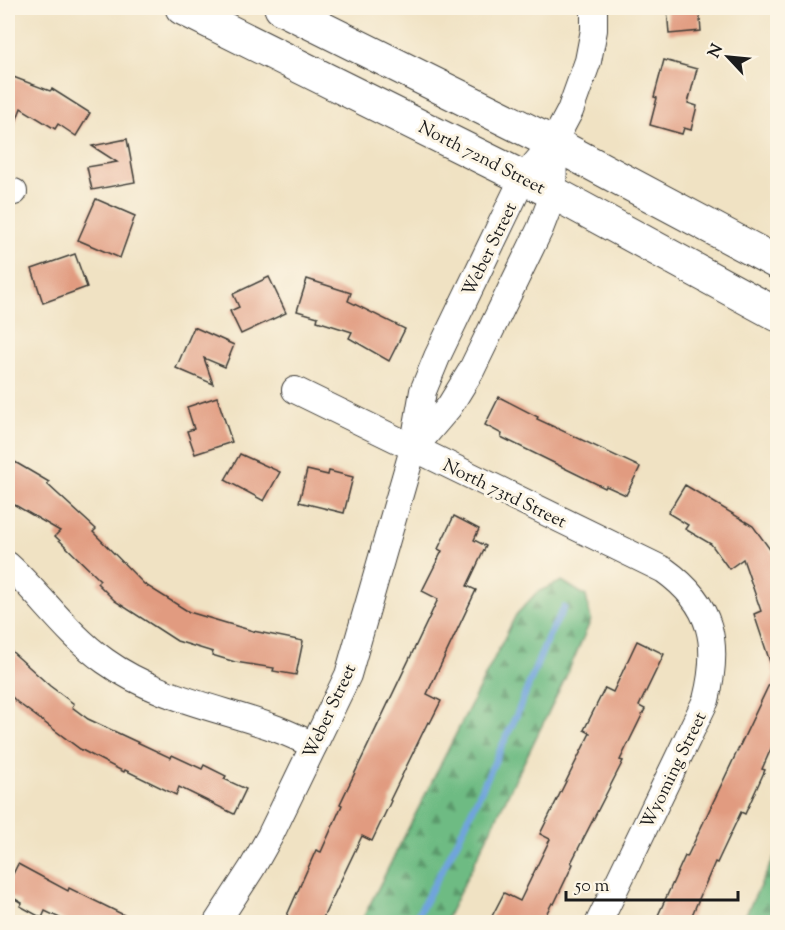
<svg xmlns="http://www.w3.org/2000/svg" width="785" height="930" viewBox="0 0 785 930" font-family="'Sorts Mill Goudy',serif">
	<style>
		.forest { fill: url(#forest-firs); stroke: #456c50; stroke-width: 1.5 }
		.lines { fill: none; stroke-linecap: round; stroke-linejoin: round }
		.stream { stroke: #70a4dc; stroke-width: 7 }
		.building { fill: #e19b80 }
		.street-casing { stroke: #3c3a35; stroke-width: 28 }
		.primary-casing { stroke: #3c3a35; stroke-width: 35 }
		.street { stroke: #fff; stroke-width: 26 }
		.primary { stroke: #fff; stroke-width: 33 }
		.labels { text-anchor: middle; stroke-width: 6; stroke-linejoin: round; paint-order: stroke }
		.street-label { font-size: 18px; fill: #1c1c1c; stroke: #fcf5e5 }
	</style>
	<defs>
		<pattern id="forest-firs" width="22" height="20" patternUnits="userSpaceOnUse" patternTransform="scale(1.5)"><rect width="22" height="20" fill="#6ebb83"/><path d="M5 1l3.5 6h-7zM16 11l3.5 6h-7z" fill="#5a976a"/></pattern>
	</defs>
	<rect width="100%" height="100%" fill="#fcf5e5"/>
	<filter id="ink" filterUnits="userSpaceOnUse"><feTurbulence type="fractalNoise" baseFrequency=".0167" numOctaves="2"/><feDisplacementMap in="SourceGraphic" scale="12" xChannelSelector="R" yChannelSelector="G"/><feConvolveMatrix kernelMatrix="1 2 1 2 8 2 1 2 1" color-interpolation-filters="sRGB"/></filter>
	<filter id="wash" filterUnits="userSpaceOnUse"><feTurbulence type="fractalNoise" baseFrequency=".008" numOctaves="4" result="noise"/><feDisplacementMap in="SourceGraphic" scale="24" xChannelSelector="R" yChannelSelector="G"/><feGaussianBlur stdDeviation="1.35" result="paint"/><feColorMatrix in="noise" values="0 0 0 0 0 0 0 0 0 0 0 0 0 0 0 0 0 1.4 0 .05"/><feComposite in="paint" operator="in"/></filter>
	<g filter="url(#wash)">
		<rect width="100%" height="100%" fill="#f0e2c3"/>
		<!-- forest -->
		<g class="forest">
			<polygon points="562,581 586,596 591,620 564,681 445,922 361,922 516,615 537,592"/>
			<polygon points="777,852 777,922 742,922"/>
		</g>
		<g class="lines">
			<!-- stream -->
			<polyline class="stream" points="414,922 459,838 517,714 548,637 564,608"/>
		</g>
		<g id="blocks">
			<!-- building -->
			<g class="building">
				<polygon points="667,8 699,8 701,31 669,34"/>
				<polygon points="664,60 697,69 688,103 697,106 691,130 684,128 682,134 650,125 657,98 654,97"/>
				<polygon points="8,75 50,91 52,89 90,113 76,136 58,124 55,129 21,108 10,138 8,138"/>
				<polygon points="127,139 135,182 92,190 87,167 117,162 92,146"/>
				<polygon points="96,199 135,216 120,258 78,240"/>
				<polygon points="75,254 87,287 43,303 32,269"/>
				<polygon points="269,277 286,313 241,334 230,311 239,307 233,294"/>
				<polygon points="307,279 351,293 348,301 405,329 389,361 349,338 352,332 317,321 318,317 297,311"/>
				<polygon points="194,327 234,345 225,367 204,358 213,384 176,368"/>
				<polygon points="217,397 232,442 195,454 187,431 194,429 187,407"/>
				<polygon points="499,397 538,417 537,419 640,467 626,495 606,486 605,488 548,460 501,437 502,434 485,425"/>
				<polygon points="240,454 280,472 264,501 225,480"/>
				<polygon points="8,458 49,482 47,484 96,529 93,532 144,584 189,612 253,631 303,641 296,675 273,671 274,668 235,662 212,655 213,652 177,641 115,601 97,583 100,580 55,536 60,531 8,501"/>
				<polygon points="307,470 328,475 329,471 353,477 344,513 299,502"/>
				<polygon points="685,485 753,526 777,559 777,735 762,769 765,770 745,814 741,812 717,863 715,862 689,922 655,922 685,856 687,857 774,674 754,614 761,611 743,559 729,569 711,544 685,529 688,525 668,513"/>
				<polygon points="454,516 479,529 474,540 486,546 467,586 476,590 427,694 441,701 430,723 428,722 390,800 391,801 372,841 362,836 321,922 284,922 316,850 321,852 342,805 340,804 438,599 422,591 442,551 438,549"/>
				<polygon points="637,641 664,654 639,706 645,709 620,760 623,761 571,863 573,864 554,904 552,903 542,922 489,922 504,893 520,901 550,839 540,834 590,733 584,730 605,688 613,692"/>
				<polygon points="8,648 50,686 74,704 72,707 88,719 171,758 172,755 202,769 204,765 226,776 224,779 246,789 234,814 179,787 176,795 125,770 124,772 80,749 17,702 8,693"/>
				<polygon points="18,864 68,891 69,888 138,922 68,922 45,911 42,918 20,906 22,903 8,895 8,884"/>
			</g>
		</g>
	</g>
	<g filter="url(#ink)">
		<use href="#blocks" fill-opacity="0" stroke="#3c3a35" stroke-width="1.5"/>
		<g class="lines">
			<defs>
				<g id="street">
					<polyline points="8,192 14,192"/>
					<path d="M295 390 664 570C713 605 720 644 706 700L599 922"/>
					<polyline points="414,448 449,407 471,371 540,229 554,193 553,143"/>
					<path d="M8 565C42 596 67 634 105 661 155 697 215 707 272 727 286 732 300 739 314 745"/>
					<polyline points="217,922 252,868 270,836 348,675 413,449 423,391 437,357 523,178 553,143 570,111 588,61 594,30 594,8"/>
				</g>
				<g id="primary">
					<polyline points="182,8 554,193 778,315"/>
					<polyline points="281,8 553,143 778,263"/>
				</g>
			</defs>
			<!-- street casing -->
			<use href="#street" class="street-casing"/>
			<!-- primary casing -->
			<use href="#primary" class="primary-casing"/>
			<!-- street -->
			<use href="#street" class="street"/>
			<!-- primary -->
			<use href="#primary" class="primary"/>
		</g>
	</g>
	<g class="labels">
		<!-- street labels -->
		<g class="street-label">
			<text transform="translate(482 157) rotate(27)" y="6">North 72nd Street</text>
			<text transform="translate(489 249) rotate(-64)" y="6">Weber Street</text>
			<text transform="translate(505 493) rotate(26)" y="6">North 73rd Street</text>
			<text transform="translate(329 711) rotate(-65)" y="6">Weber Street</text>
			<text transform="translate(673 770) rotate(-64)" y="6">Wyoming Street</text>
		</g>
	</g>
	<!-- margin -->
	<rect width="785" height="930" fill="none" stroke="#fcf5e5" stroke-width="30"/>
	<!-- north arrow -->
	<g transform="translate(728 57) rotate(296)" stroke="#fcf5e5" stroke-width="4.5" paint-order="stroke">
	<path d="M0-4.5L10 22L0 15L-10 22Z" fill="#1c1c1c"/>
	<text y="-9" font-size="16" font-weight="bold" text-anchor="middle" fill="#1c1c1c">N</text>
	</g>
	<!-- scale -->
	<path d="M566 891v9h172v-9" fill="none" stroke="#1c1c1c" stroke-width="3"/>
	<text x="575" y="891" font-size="18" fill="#1c1c1c" stroke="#fcf5e5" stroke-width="4.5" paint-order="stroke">50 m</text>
</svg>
